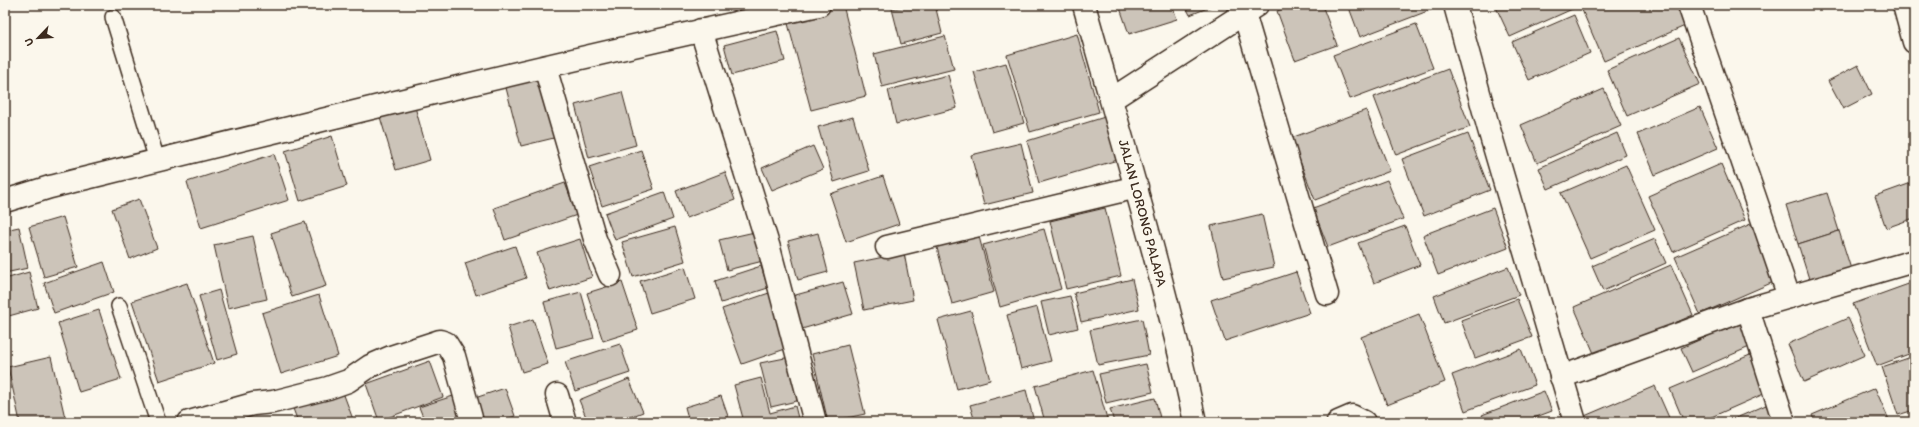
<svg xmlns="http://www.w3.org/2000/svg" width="1919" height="427" viewBox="0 0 1919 427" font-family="Itim,sans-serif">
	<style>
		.building { fill: #ccc4b9; stroke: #3b2a1e }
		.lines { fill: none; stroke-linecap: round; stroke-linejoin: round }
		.service-casing { stroke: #3b2a1e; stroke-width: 18 }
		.minor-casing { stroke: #3b2a1e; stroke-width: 25 }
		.service { stroke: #fbf7ec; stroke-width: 15 }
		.minor { stroke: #fbf7ec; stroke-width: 22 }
		.labels { text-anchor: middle; stroke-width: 3.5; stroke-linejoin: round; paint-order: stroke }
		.street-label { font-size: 14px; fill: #3b2a1e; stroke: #fbf7ec }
	</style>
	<rect width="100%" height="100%" fill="#fbf7ec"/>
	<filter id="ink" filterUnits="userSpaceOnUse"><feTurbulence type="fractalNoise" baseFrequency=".025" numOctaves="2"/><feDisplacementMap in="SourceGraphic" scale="8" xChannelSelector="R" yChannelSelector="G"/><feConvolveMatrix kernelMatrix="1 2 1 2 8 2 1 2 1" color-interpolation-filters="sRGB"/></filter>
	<g filter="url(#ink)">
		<!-- building -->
		<g class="building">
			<polygon points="829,5 843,5 866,96 811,110 786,16"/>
			<polygon points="909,5 935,5 942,33 901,44 892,9"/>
			<polygon points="1119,5 1172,5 1177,19 1129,34"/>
			<polygon points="1185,5 1215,5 1190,15"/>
			<polygon points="1294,5 1322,5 1337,45 1295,60 1277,11"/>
			<polygon points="1348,5 1431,5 1433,9 1360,37"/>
			<polygon points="1495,5 1579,5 1579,6 1510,37"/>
			<polygon points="1594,5 1676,5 1685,26 1604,61 1582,10"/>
			<polygon points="1574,15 1590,53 1529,80 1512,42"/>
			<polygon points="1416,24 1433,68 1350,99 1333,55"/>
			<polygon points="777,31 785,61 732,75 724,45"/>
			<polygon points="1077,34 1099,112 1030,132 1007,55"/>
			<polygon points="945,36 954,69 882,87 874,54"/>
			<polygon points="1679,38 1700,84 1627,116 1607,70"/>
			<polygon points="1006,63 1024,123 992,132 974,72"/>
			<polygon points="1858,65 1872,94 1843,109 1828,81"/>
			<polygon points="1448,69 1470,127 1396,155 1374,97"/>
			<polygon points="543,75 558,137 521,146 505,84"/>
			<polygon points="948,75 957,108 896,124 888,90"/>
			<polygon points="1604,89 1621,126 1537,163 1521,125"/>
			<polygon points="622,92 636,145 589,158 575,105"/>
			<polygon points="415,107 430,160 396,170 380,117"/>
			<polygon points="1700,107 1718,148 1655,175 1638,134"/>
			<polygon points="1366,110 1390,171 1315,200 1291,138"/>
			<polygon points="1108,116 1121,159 1039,183 1027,141"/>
			<polygon points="853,117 869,171 834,182 818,127"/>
			<polygon points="1617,133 1626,155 1548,189 1539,168"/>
			<polygon points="1468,134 1490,190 1424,216 1402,159"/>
			<polygon points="332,136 347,186 300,201 285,151"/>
			<polygon points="1021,143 1033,193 984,205 971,155"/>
			<polygon points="813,146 823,169 772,190 762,168"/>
			<polygon points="641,150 654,189 602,206 589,167"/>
			<polygon points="274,154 289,200 201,228 187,182"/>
			<polygon points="1721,164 1745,220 1673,252 1648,196"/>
			<polygon points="1626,165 1655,230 1590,258 1561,193"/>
			<polygon points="725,172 735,200 686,218 676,191"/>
			<polygon points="883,176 899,224 846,242 830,194"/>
			<polygon points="1387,180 1403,219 1328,247 1313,208"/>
			<polygon points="1914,182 1914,218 1886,228 1875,196"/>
			<polygon points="565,183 577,215 505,240 494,208"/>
			<polygon points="664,192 673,219 615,240 605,213"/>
			<polygon points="1827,193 1839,231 1798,244 1786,205"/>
			<polygon points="139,199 157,248 130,259 112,209"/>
			<polygon points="1105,208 1121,276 1066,289 1050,221"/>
			<polygon points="1493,208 1508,248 1438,275 1423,235"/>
			<polygon points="1262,214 1274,267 1223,278 1211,226"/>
			<polygon points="63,217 78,267 44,277 29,227"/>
			<polygon points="305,222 326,286 292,297 271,233"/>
			<polygon points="1753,223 1778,280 1700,314 1675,257"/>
			<polygon points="1405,226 1420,265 1374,283 1358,243"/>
			<polygon points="19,227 28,268 5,273 5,230"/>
			<polygon points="675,227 685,261 633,277 622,242"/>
			<polygon points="1044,229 1061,289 1000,307 983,245"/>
			<polygon points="759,231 767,260 727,270 719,240"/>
			<polygon points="1839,231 1851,269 1810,282 1798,244"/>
			<polygon points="818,233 828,272 798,280 788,241"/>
			<polygon points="978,233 994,292 952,304 936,244"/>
			<polygon points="253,236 267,299 228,308 214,245"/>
			<polygon points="580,239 592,277 550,291 537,253"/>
			<polygon points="1655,239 1666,263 1603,291 1592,266"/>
			<polygon points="515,246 526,278 476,295 465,263"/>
			<polygon points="904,253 913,300 864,310 854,263"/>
			<polygon points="104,262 114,292 54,313 44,283"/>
			<polygon points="1671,265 1693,315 1596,358 1574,307"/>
			<polygon points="761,266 768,288 721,303 715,281"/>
			<polygon points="685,267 695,299 650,313 640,281"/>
			<polygon points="1508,267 1519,295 1444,323 1434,296"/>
			<polygon points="29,272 38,308 5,317 5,279"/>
			<polygon points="1296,272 1310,313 1225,341 1211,300"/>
			<polygon points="1132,279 1139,309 1081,322 1074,293"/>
			<polygon points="622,282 638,330 603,341 587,293"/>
			<polygon points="843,282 853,314 802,329 792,296"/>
			<polygon points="1914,282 1914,352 1877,366 1853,304"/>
			<polygon points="187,283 214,363 159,381 132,301"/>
			<polygon points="219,290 237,354 217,360 199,296"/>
			<polygon points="581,292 594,338 556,348 544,302"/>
			<polygon points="772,292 791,347 742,364 722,309"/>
			<polygon points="319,295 338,356 281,374 262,313"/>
			<polygon points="1070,296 1078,328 1049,335 1041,302"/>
			<polygon points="1517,299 1532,337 1475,358 1461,320"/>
			<polygon points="1037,307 1051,361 1021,369 1007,315"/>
			<polygon points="99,310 121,379 79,392 58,323"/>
			<polygon points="971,311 990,380 957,389 938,320"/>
			<polygon points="1419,314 1445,382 1387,405 1361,337"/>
			<polygon points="1848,318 1865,355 1804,382 1788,344"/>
			<polygon points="533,319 548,364 522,372 508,327"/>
			<polygon points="1142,319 1149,355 1098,365 1090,330"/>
			<polygon points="1744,320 1754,345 1692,372 1681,348"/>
			<polygon points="620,344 630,373 575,391 565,362"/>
			<polygon points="848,345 865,414 828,422 812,354"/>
			<polygon points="1521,349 1535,385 1465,411 1452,375"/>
			<polygon points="1750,355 1766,393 1700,422 1684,422 1670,389"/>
			<polygon points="795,356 805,399 771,407 760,363"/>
			<polygon points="1914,356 1914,410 1898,415 1882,367"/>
			<polygon points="51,357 66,422 20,422 8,367"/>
			<polygon points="430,361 443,397 379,421 366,384"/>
			<polygon points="1146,364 1153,392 1106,403 1099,374"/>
			<polygon points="1093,370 1108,422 1045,422 1035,386"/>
			<polygon points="761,378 770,413 795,406 799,422 744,422 734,385"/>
			<polygon points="629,379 643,412 617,422 588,422 579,400"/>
			<polygon points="1655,386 1671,422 1582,422 1580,418"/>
			<polygon points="341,387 354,422 298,422 292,406"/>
			<polygon points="505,388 515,416 499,422 477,422 469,400"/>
			<polygon points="1875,388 1890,422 1815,422 1812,415"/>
			<polygon points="1026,390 1034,422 975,422 970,405"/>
			<polygon points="1544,391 1552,411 1523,422 1485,422 1482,415"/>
			<polygon points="453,396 462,422 425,422 419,407"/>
			<polygon points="721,396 730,422 689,422 685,407"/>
			<polygon points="1155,398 1161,422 1114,422 1110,409"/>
			<polygon points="5,400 8,421 5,421"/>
			<polygon points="1766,405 1774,422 1727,422"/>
		</g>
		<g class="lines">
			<defs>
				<g id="service">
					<polyline points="113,17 157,160"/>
					<polyline points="119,306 158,422"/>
				</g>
				<g id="minor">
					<path d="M1084 5C1123 144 1165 281 1195 422"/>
					<polyline points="1455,5 1488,126 1575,422"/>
					<polyline points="1689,5 1789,297"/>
					<polyline points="1904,5 1914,42"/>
					<polyline points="1244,13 1327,294"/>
					<polyline points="701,30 769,248 815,422"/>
					<polyline points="545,67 595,239 610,275"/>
					<polyline points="1112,99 1257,5"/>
					<path d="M5 201 50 187C305 124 561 60 819 5"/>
					<polyline points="887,247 1137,187"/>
					<polyline points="1561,377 1748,309"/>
					<polyline points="557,395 565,422"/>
					<polyline points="189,422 253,404 273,402 328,388 348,381 370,366 391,357 440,341 446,343 454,356 471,418"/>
					<polyline points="1338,422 1352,416 1364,422"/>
					<polyline points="1784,422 1748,309 1914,261"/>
				</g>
			</defs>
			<!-- service casing -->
			<use href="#service" class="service-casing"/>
			<!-- minor casing -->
			<use href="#minor" class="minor-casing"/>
			<!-- service -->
			<use href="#service" class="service"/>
			<!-- minor -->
			<use href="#minor" class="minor"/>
		</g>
	</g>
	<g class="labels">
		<!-- street labels -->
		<g class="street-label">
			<text transform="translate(1143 213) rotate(75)" y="5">JALAN LORONG PALAPA</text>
		</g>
	</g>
	<!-- margin -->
	<rect width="1919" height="427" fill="none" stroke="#fbf7ec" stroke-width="20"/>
	<rect x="10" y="10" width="1899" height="407" fill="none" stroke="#3b2a1e" stroke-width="1.5" filter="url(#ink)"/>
	<!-- north arrow -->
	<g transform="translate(38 38) rotate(245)" stroke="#fbf7ec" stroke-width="3" paint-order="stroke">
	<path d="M0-3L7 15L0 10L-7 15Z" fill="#3b2a1e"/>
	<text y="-6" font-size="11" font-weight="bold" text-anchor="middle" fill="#3b2a1e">U</text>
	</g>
</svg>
